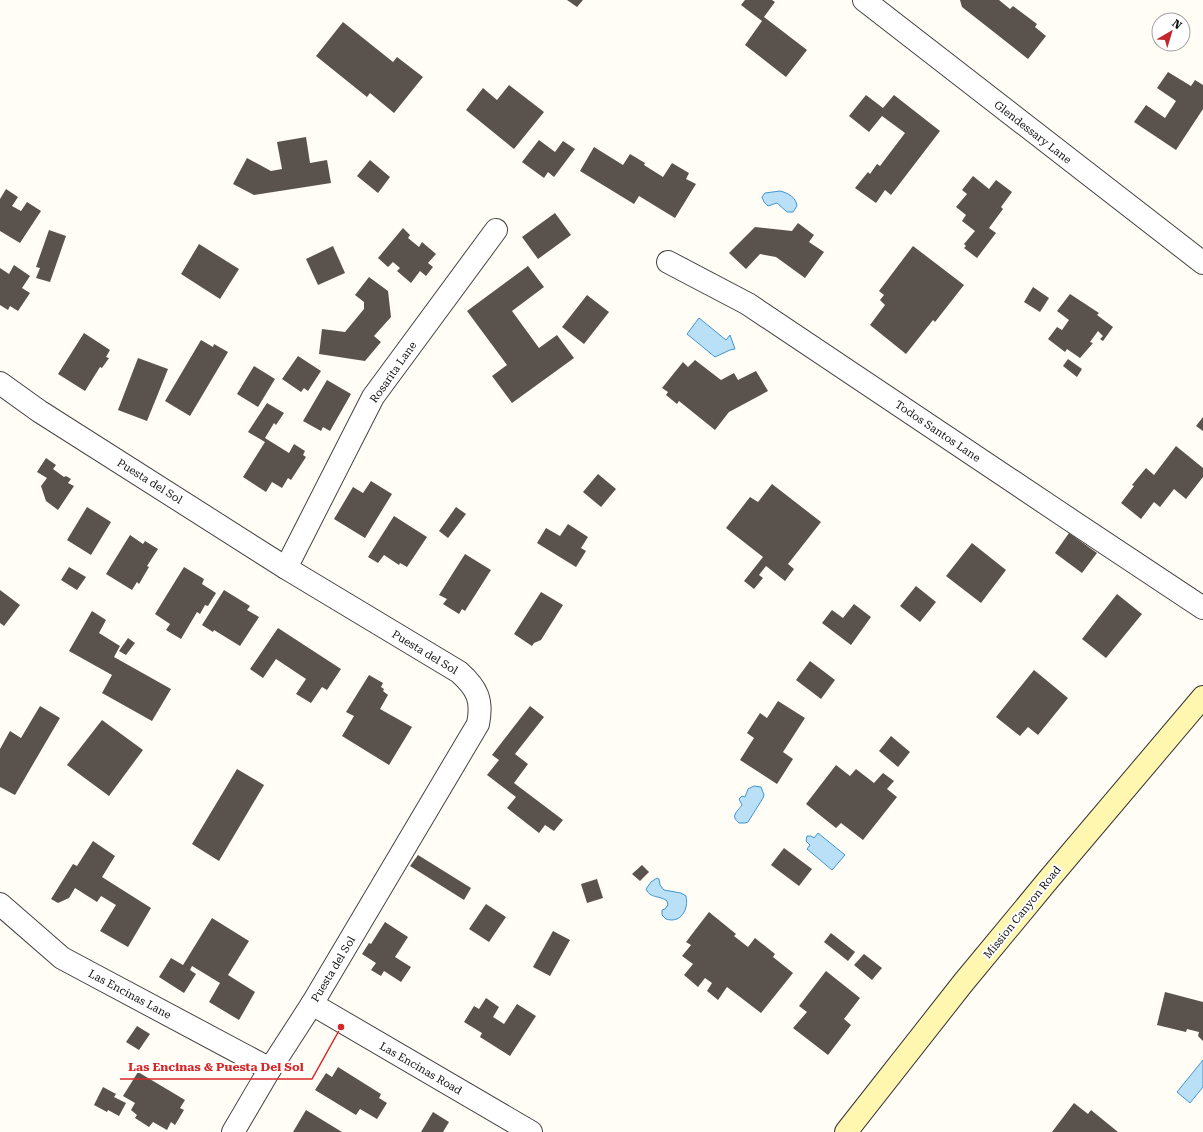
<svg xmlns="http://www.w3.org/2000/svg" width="1203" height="1132" viewBox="0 0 1203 1132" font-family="'Roboto Serif',serif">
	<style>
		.water { fill: #b9e0f7; stroke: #3f96cf }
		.building { fill: #5a524d }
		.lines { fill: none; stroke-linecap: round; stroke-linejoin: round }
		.street-casing { stroke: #444; stroke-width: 24 }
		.secondary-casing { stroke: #333; stroke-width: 24 }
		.street { stroke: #fff; stroke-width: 22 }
		.secondary { stroke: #fff6b0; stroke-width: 22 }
		.labels { text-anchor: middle; stroke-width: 4; stroke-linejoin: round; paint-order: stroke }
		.street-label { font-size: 11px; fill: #111; stroke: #fff }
		.leader { fill: none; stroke: #d62828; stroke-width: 1.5 }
		.callout-dot { fill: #d62828; stroke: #fff; stroke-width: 1.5 }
		.callout-label { font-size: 12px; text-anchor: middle; font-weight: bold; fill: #d62828; stroke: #fff; stroke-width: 4; stroke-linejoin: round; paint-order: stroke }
	</style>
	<rect width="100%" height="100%" fill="#fffdf5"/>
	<!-- water -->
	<g class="water">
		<path d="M780 191C788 193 796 197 797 206L793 212H787L777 203 768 206 764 202 762 197 765 193Z"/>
		<polygon points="699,318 726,340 730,335 735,349 730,350 715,357 687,334"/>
		<path d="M754 786 761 787 764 795 763 798 748 822 745 823H739C730 816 737 812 742 805L739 799 742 796 745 797 748 789Z"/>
		<polygon points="818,833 845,855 832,870 807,849 810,845 806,841 807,836 811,836 814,838"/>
		<path d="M657 878 659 879 660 885 664 890 681 893 686 896C689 909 681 924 666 919L662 915V910L665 909 668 905 667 901C660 895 650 899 646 889L651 882Z"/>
		<polygon points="1203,1060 1203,1087 1190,1103 1177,1092"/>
	</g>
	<!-- building -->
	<g class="building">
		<polygon points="567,0 583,0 577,7"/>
		<polygon points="745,0 772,0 775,2 764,17 807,50 786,77 745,45 762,21 741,5"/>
		<polygon points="960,0 999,0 1010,9 1013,6 1037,24 1035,27 1046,36 1028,59 962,7"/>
		<polygon points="343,22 393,62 397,57 423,77 394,113 370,93 367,97 316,56"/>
		<polygon points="1168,72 1191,86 1195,80 1203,85 1203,109 1176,150 1134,122 1146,105 1165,118 1176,101 1157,88"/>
		<polygon points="509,85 544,112 514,149 466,110 483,88 497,100"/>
		<polygon points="866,95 883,108 894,95 940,131 891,195 885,190 876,203 855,188 868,172 870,174 877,164 880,166 905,133 882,116 869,132 849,116"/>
		<polygon points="306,137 310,163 327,160 331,183 254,195 233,184 247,158 271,171 282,169 277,142"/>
		<polygon points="539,140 555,152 563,141 575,149 554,177 548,172 544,178 522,162"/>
		<polygon points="594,147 623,165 630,154 645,163 644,165 663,177 672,163 689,173 686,179 696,184 675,218 639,196 634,204 580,171"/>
		<polygon points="370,160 390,177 378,193 357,176"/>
		<polygon points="973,176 989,189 996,180 1012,192 1001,207 1003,209 989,228 996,233 977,258 964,248 966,246 964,244 975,231 962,221 966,215 956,207 967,194 962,190"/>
		<polygon points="6,189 18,197 12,206 21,211 27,202 41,211 20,243 0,231 0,199"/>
		<polygon points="555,213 571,235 538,259 522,237"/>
		<polygon points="798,223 814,235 809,242 824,252 805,278 776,257 760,254 746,269 729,253 755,227 792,231"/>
		<polygon points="403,228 410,235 408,238 419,247 422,242 436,254 428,263 433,267 426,276 420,271 411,283 397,271 400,268 393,262 388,267 378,258"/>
		<polygon points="49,230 66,236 50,282 36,278 40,268 36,267"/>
		<polygon points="199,244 239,269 220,299 181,274"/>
		<polygon points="333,246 345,273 318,285 306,259"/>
		<polygon points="913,246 964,285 935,322 933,320 906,354 870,325 885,305 880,300 884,295 879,291"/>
		<polygon points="14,265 30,276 22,288 30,293 18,311 10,306 8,310 0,305 0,268 9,274"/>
		<polygon points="528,266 544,287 512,311 539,348 557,335 574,358 512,403 492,376 507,365 467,311"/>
		<polygon points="369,277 388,291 391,317 374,336 381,342 365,361 319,354 322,329 345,332 364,309 364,302 355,295"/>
		<polygon points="1033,287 1049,298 1040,312 1024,302"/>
		<polygon points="1070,294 1099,313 1097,315 1113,327 1103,341 1100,339 1103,336 1098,331 1090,342 1093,343 1080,358 1067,349 1065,352 1048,339 1057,327 1062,330 1069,320 1057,311"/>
		<polygon points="587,295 609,312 584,344 562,327"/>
		<polygon points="84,333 110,350 106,357 109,358 102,368 100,367 85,391 58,374"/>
		<polygon points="201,340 213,347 214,344 228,352 190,416 165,401"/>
		<polygon points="298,356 321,371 308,391 304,388 301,392 282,379"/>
		<polygon points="138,358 168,369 147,421 118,410"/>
		<polygon points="1068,359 1082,369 1077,377 1063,366"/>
		<polygon points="695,360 721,380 734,373 738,380 756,371 768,391 729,412 715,430 679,401 677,404 666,395 668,392 662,388 683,362 688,367"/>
		<polygon points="254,366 275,379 258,407 237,394"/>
		<polygon points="327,380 351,394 330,431 323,427 321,431 303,421"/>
		<polygon points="267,403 284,413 276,425 274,423 265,438 289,453 294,444 305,451 303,455 306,457 291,480 288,478 282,488 272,482 266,492 243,477 265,442 248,432"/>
		<polygon points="1203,417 1203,431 1196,426"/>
		<polygon points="1176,446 1203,468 1203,477 1186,499 1174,489 1160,507 1154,502 1141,519 1121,503 1134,486 1132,485 1146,468 1154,475"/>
		<polygon points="46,458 56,465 53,469 64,477 66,476 71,479 68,483 74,486 58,510 46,501 41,486 47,478 37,472"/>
		<polygon points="598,474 616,489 601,507 583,492"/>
		<polygon points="371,481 392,494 365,538 334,519 353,487 363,493"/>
		<polygon points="772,484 821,522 788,564 794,569 785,581 766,566 759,575 763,578 754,589 744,581 763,557 726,528 750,497 758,502"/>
		<polygon points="87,507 111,522 91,555 67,540"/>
		<polygon points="456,507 466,514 448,538 439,531"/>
		<polygon points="394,516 427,537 407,567 400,563 399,565 384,555 378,563 368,557"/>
		<polygon points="568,524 588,537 581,548 586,551 576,567 537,543 546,528 560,536"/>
		<polygon points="1069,533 1097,553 1082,573 1055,553"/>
		<polygon points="130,535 143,544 145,541 158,549 147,566 149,567 139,584 137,582 132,590 106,574"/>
		<polygon points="972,543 1006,570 981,603 946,576"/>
		<polygon points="465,554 491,570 465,611 462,609 459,614 443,604 447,599 439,595"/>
		<polygon points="69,567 86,577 77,590 61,580"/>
		<polygon points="184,567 204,579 202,584 216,593 208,606 205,605 200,614 197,612 181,639 166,630 170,624 155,614"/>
		<polygon points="916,586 936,602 920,622 900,606"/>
		<polygon points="0,590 20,605 4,626 0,623"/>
		<polygon points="224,590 250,606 247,610 259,617 240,646 214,630 213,632 202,625"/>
		<polygon points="541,592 563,605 541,640 534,643 532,646 514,634"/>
		<polygon points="1117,594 1142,614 1106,658 1082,639"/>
		<polygon points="854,604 871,617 851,645 822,623 832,610 843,618"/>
		<polygon points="92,611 106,620 99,633 120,646 114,657 171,689 152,721 102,693 112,675 69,651"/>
		<polygon points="278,628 341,669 327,690 322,687 311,703 296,694 306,679 276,659 263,678 250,669"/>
		<polygon points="128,638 135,643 126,655 119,651"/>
		<polygon points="810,661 835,680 821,699 796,680"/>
		<polygon points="1034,670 1068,698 1038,735 1028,727 1020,736 996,717"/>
		<polygon points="369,675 383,683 381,687 384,689 383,691 388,695 380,709 412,727 389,765 342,736 354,716 346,712"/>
		<polygon points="778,701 805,718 783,752 793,759 777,784 740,760 754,738 747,733 760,713 767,718"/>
		<polygon points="40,706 60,718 15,795 0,787 0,749 10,731 21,738"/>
		<polygon points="530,706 544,717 515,754 528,764 514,783 563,820 554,831 545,825 539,833 507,808 516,797 487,775 499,760 492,755"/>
		<polygon points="102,720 143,750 109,796 67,765"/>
		<polygon points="891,736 910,752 898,767 879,751"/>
		<polygon points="836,765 850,776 856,769 874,783 883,773 894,781 887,789 897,797 863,840 841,823 836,828 806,804"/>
		<polygon points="237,769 264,785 219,861 192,844"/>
		<polygon points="93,841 115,856 102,877 151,908 128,947 100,931 116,905 101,896 97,902 75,888 69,898 58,903 51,899 73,864 77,866"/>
		<polygon points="784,848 812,869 799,886 771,865"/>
		<polygon points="418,855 471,888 464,900 410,866"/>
		<polygon points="642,865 649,872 640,881 632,874"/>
		<polygon points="597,879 603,898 587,903 581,884"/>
		<polygon points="486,904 506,917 489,942 469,929"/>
		<polygon points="709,912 736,934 734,936 748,947 755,938 775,954 773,957 793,973 761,1013 727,987 718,1000 707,991 712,983 705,978 698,987 684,975 693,964 682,956 691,945 686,942"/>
		<polygon points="212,918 249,941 228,975 255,992 239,1020 209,1002 220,983 192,966 190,970 196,974 184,993 159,977 171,958 183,965"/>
		<polygon points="385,922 408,937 395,957 411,967 401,982 384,971 381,976 371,970 376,963 362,954 369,943 371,944"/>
		<polygon points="553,931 570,940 550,976 533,967"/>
		<polygon points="831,933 855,952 848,961 824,942"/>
		<polygon points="864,954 882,968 872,980 854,965"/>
		<polygon points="826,971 860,998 844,1019 851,1025 828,1055 793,1028 807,1012 799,1006"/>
		<polygon points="1165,992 1203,1002 1203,1041 1198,1036 1199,1032 1187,1029 1186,1032 1157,1025"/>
		<polygon points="486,998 499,1007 493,1017 504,1024 517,1004 536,1016 510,1056 480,1037 482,1033 464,1022 474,1006 479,1009"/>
		<polygon points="137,1026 150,1034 139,1050 126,1042"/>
		<polygon points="338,1067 381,1094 379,1098 387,1103 377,1119 360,1109 356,1115 315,1090 326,1073 332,1077"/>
		<polygon points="138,1072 185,1100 180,1108 184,1110 175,1125 171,1122 167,1130 153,1122 149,1127 135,1118 137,1115 131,1110 135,1103 123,1096"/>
		<polygon points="103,1087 116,1094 114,1097 126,1103 119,1116 108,1110 107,1112 94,1105"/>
		<polygon points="1074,1103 1088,1114 1091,1110 1118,1132 1052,1132"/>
		<polygon points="306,1110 342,1132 293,1132"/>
		<polygon points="433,1112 449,1122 443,1132 421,1132"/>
	</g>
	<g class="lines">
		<defs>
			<g id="street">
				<polyline points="864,0 1203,263"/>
				<polyline points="668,262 748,304 1060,513 1203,608"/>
				<path d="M0 383 39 411 286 568 459 672C477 688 483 700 478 724L312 1004 270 1069 233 1132"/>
				<polyline points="286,568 373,397 496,230"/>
				<polyline points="0,904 62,958 270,1069"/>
				<polyline points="312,1004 531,1132"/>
			</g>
			<polyline id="secondary" points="846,1132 963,983 1049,879 1203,697"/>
		</defs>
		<!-- street casing -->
		<use href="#street" class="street-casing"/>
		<!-- secondary casing -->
		<use href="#secondary" class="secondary-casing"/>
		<!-- street -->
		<use href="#street" class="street"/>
		<!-- secondary -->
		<use href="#secondary" class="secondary"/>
	</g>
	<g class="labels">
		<!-- street labels -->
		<g class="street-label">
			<text transform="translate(1033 132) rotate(38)" y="4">Glendessary Lane</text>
			<text transform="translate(393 372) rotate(-55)" y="4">Rosarita Lane</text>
			<text transform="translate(938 431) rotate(34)" y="4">Todos Santos Lane</text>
			<text transform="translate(150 481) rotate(32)" y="4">Puesta del Sol</text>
			<text transform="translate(425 652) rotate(31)" y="4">Puesta del Sol</text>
			<text transform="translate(1022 912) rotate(-51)" y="4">Mission Canyon Road</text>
			<text transform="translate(333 969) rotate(-59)" y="4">Puesta del Sol</text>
			<text transform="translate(130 994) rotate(28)" y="4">Las Encinas Lane</text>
			<text transform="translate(421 1068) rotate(30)" y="4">Las Encinas Road</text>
		</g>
	</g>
	<!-- callouts -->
	<path class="leader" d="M341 1027L312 1079H120"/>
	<circle class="callout-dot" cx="341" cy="1027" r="4"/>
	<g class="callout-label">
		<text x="216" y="1071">Las Encinas &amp; Puesta Del Sol</text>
	</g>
	<!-- north arrow -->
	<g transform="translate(1171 32) rotate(38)"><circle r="19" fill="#ffffff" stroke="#a0a0a0"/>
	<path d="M0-3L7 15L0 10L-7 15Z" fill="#c4262e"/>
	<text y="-6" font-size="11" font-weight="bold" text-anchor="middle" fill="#111111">N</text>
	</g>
</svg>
